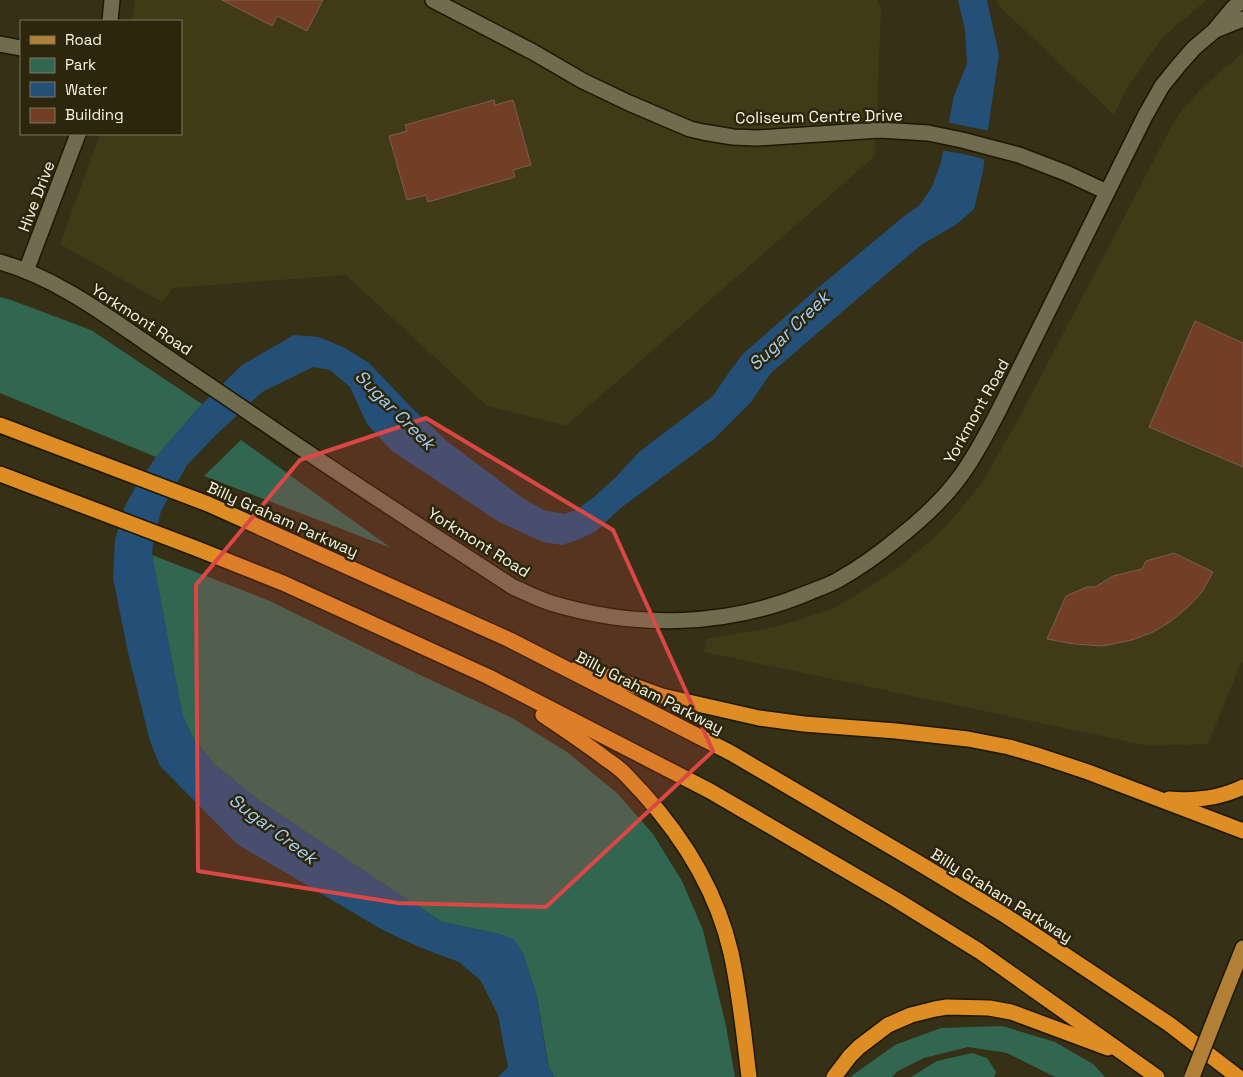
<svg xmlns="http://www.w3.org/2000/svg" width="1243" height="1077" viewBox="0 0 1243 1077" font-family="'Space Grotesk',sans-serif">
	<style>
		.built { fill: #403a17 }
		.green { fill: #316650 }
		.water { fill: #245078 }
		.pier { fill: #353016 }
		.building { fill: #733e26; stroke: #7a5e52 }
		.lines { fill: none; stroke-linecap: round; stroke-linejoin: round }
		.minor-casing { stroke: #1c1801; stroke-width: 18 }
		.major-casing { stroke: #1c1801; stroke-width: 18 }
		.highway-casing { stroke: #1c1801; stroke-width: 18 }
		.minor { stroke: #716c50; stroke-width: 15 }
		.major { stroke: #b27f36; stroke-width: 15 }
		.highway { stroke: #de8c24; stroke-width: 15 }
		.major-bridge-casing { stroke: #1c1801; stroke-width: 18; stroke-linecap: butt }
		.major-bridge { stroke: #b27f36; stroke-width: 15 }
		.marked { fill: #db4744; fill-opacity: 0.2; stroke: #db4744; stroke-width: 4; stroke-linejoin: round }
		.labels { text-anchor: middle; stroke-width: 5; stroke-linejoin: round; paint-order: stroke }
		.street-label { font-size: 16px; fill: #f8f5e6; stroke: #2b260c }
		.water-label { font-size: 18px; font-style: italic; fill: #a6cdf3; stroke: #2b260c }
	</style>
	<rect width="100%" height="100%" fill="#353016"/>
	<!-- built -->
	<g class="built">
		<polygon points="135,0 877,0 881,8 875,156 566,426 487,406 346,275 173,288 162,302 60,244 100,134 181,134 181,21 132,21"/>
		<polygon points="997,0 1207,0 1163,37 1127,88 1114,115 999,6"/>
		<polygon points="1243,53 1243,662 1241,663 1208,744 1149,746 704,652 707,639 779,626 835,608 897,569 944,529 981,484 1018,420 1168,133 1179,114 1198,92 1223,69"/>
	</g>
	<!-- green -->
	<g class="green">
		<polygon points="0,297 11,300 91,330 202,404 156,457 0,393"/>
		<polygon points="241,440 391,548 204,476"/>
		<polygon points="152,555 270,601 418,674 512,718 567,752 617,793 653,834 682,881 703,930 726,1026 735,1077 555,1077 549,1068 537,997 523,953 499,934 442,922 379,881 260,801 215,765 192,736 182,714"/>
		<polygon points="1002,1026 1055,1042 1093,1064 1105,1077 1055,1077 1007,1053 968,1047 924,1058 898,1071 892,1077 850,1077 895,1045 941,1028"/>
		<polygon points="972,1053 987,1058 996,1072 994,1077 911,1077 937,1061"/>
	</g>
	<!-- water -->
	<polygon class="water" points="958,0 987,0 999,55 990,115 983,171 974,209 957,224 921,245 856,300 771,373 751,402 714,439 622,507 596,531 580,539 562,545 543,542 499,522 392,451 367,424 350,387 330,370 313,367 262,392 216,435 187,465 161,511 153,544 152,555 182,713 192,736 215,765 260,801 379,881 442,922 499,934 514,939 523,953 537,997 547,1059 549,1068 555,1077 498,1077 508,1067 498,1015 481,981 459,962 419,947 381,929 237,844 160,766 150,741 129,657 113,578 115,540 125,506 136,486 156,457 202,404 242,365 294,335 319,337 345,348 369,363 411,407 448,442 524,499 544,510 564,514 576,510 594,497 616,477 639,452 713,396 730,371 743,354 819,287 903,217 920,205 932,187 941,162 954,96 967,64 965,30"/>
	<!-- pier -->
	<polygon class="pier" points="946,122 990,131 987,160 968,155 941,150"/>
	<!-- building -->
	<g class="building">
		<polygon points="222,0 323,0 307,31 277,16 272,26"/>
		<polygon points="494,100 495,105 513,100 531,165 513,170 515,177 428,202 426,195 407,200 389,136 407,131 405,125"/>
		<polygon points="1195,321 1243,343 1243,467 1149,427"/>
		<polygon points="1174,553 1213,572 1202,592 1188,607 1170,622 1153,632 1132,640 1103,646 1074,644 1047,639 1066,596 1087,587 1095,587 1113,576 1142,569 1146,561"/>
	</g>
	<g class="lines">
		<defs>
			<g id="minor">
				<polyline points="433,0 533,52 583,81 629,103 690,129 703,132 733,137 757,138 880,130 928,133 962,140 1019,155 1066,173 1107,192"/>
				<polyline points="110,21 112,0"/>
				<polyline points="1218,29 1243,19"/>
				<polyline points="0,44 21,48"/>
				<path d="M0 262C53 277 100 311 145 342 181 367 218 391 254 416 339 475 426 530 513 587 525 592 538 599 551 603 636 629 728 627 810 592 820 588 829 585 838 580 859 568 879 554 897 539 920 521 942 501 959 478 975 457 987 433 999 410L1145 116 1162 86 1179 65 1194 48 1214 31 1233 8 1243 0"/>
				<polyline points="26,271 78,134"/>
			</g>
			<polyline id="major" points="1221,1003 1243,948"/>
			<g id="highway">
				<polyline points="0,425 208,504 510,640 731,753 917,862 1003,914 1169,1024 1238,1077"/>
				<polyline points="0,474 195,548 283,583 489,677 710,791 895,899 979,951 1157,1077"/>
				<polyline points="579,666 662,696 759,718 804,724 896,731 968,739 1009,747 1040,756 1088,772 1243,831"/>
				<path d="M543 715C564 729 585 743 606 759 612 763 618 767 624 773 630 779 636 786 642 792 683 837 717 892 731 953 740 994 744 1036 749 1077"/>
				<path d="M1169 799C1194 801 1221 798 1243 787"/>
				<polyline points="834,1077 850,1056 859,1047 888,1025 911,1015 935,1009 947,1007 989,1008 1011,1012 1108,1048"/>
			</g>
		</defs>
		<!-- minor casing -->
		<use href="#minor" class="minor-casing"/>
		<!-- major casing -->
		<use href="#major" class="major-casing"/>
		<!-- highway casing -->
		<use href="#highway" class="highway-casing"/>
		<!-- minor -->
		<use href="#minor" class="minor"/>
		<!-- major -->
		<use href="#major" class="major"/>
		<!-- highway -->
		<use href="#highway" class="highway"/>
		<defs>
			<polyline id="major-bridge" points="1192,1077 1221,1003"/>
		</defs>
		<!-- major-bridge casing -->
		<use href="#major-bridge" class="major-bridge-casing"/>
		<!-- major-bridge -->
		<use href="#major-bridge" class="major-bridge"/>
	</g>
	<!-- marked area -->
	<path class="marked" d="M426 418 613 530 713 751 546 907 398 903 198 871 196 585 300 460Z"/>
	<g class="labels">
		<!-- street labels -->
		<g class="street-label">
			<text transform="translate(819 116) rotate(-1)" y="6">Coliseum Centre Drive</text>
			<text transform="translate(36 196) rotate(-69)" y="6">Hive Drive</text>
			<text transform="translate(142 319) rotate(33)" y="6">Yorkmont Road</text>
			<text transform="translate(976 411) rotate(-61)" y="6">Yorkmont Road</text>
			<text transform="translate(283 519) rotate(24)" y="6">Billy Graham Parkway</text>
			<text transform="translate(479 542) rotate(32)" y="6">Yorkmont Road</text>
			<text transform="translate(650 692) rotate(27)" y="6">Billy Graham Parkway</text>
			<text transform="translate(1002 895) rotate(32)" y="6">Billy Graham Parkway</text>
		</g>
		<!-- water labels -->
		<g class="water-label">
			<text transform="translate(789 331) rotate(-44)" y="6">Sugar Creek</text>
			<text transform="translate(395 410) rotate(45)" y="6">Sugar Creek</text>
			<text transform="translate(273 829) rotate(37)" y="6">Sugar Creek</text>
		</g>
	</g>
	<!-- legend -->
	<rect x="20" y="20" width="162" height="115" fill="#2b260c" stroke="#7d7963"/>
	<rect x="30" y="36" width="25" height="8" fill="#b27f36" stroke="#7d7963"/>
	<text x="65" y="45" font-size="15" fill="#f8f5e6">Road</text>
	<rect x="30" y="58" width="25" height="15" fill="#316650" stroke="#7d7963"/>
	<text x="65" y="70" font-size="15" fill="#f8f5e6">Park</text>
	<rect x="30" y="82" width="25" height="15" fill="#245078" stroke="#7d7963"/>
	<text x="65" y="95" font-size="15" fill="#f8f5e6">Water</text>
	<rect x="30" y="108" width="25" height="15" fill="#733e26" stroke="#7d7963"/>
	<text x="65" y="120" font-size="15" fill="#f8f5e6">Building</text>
</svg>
